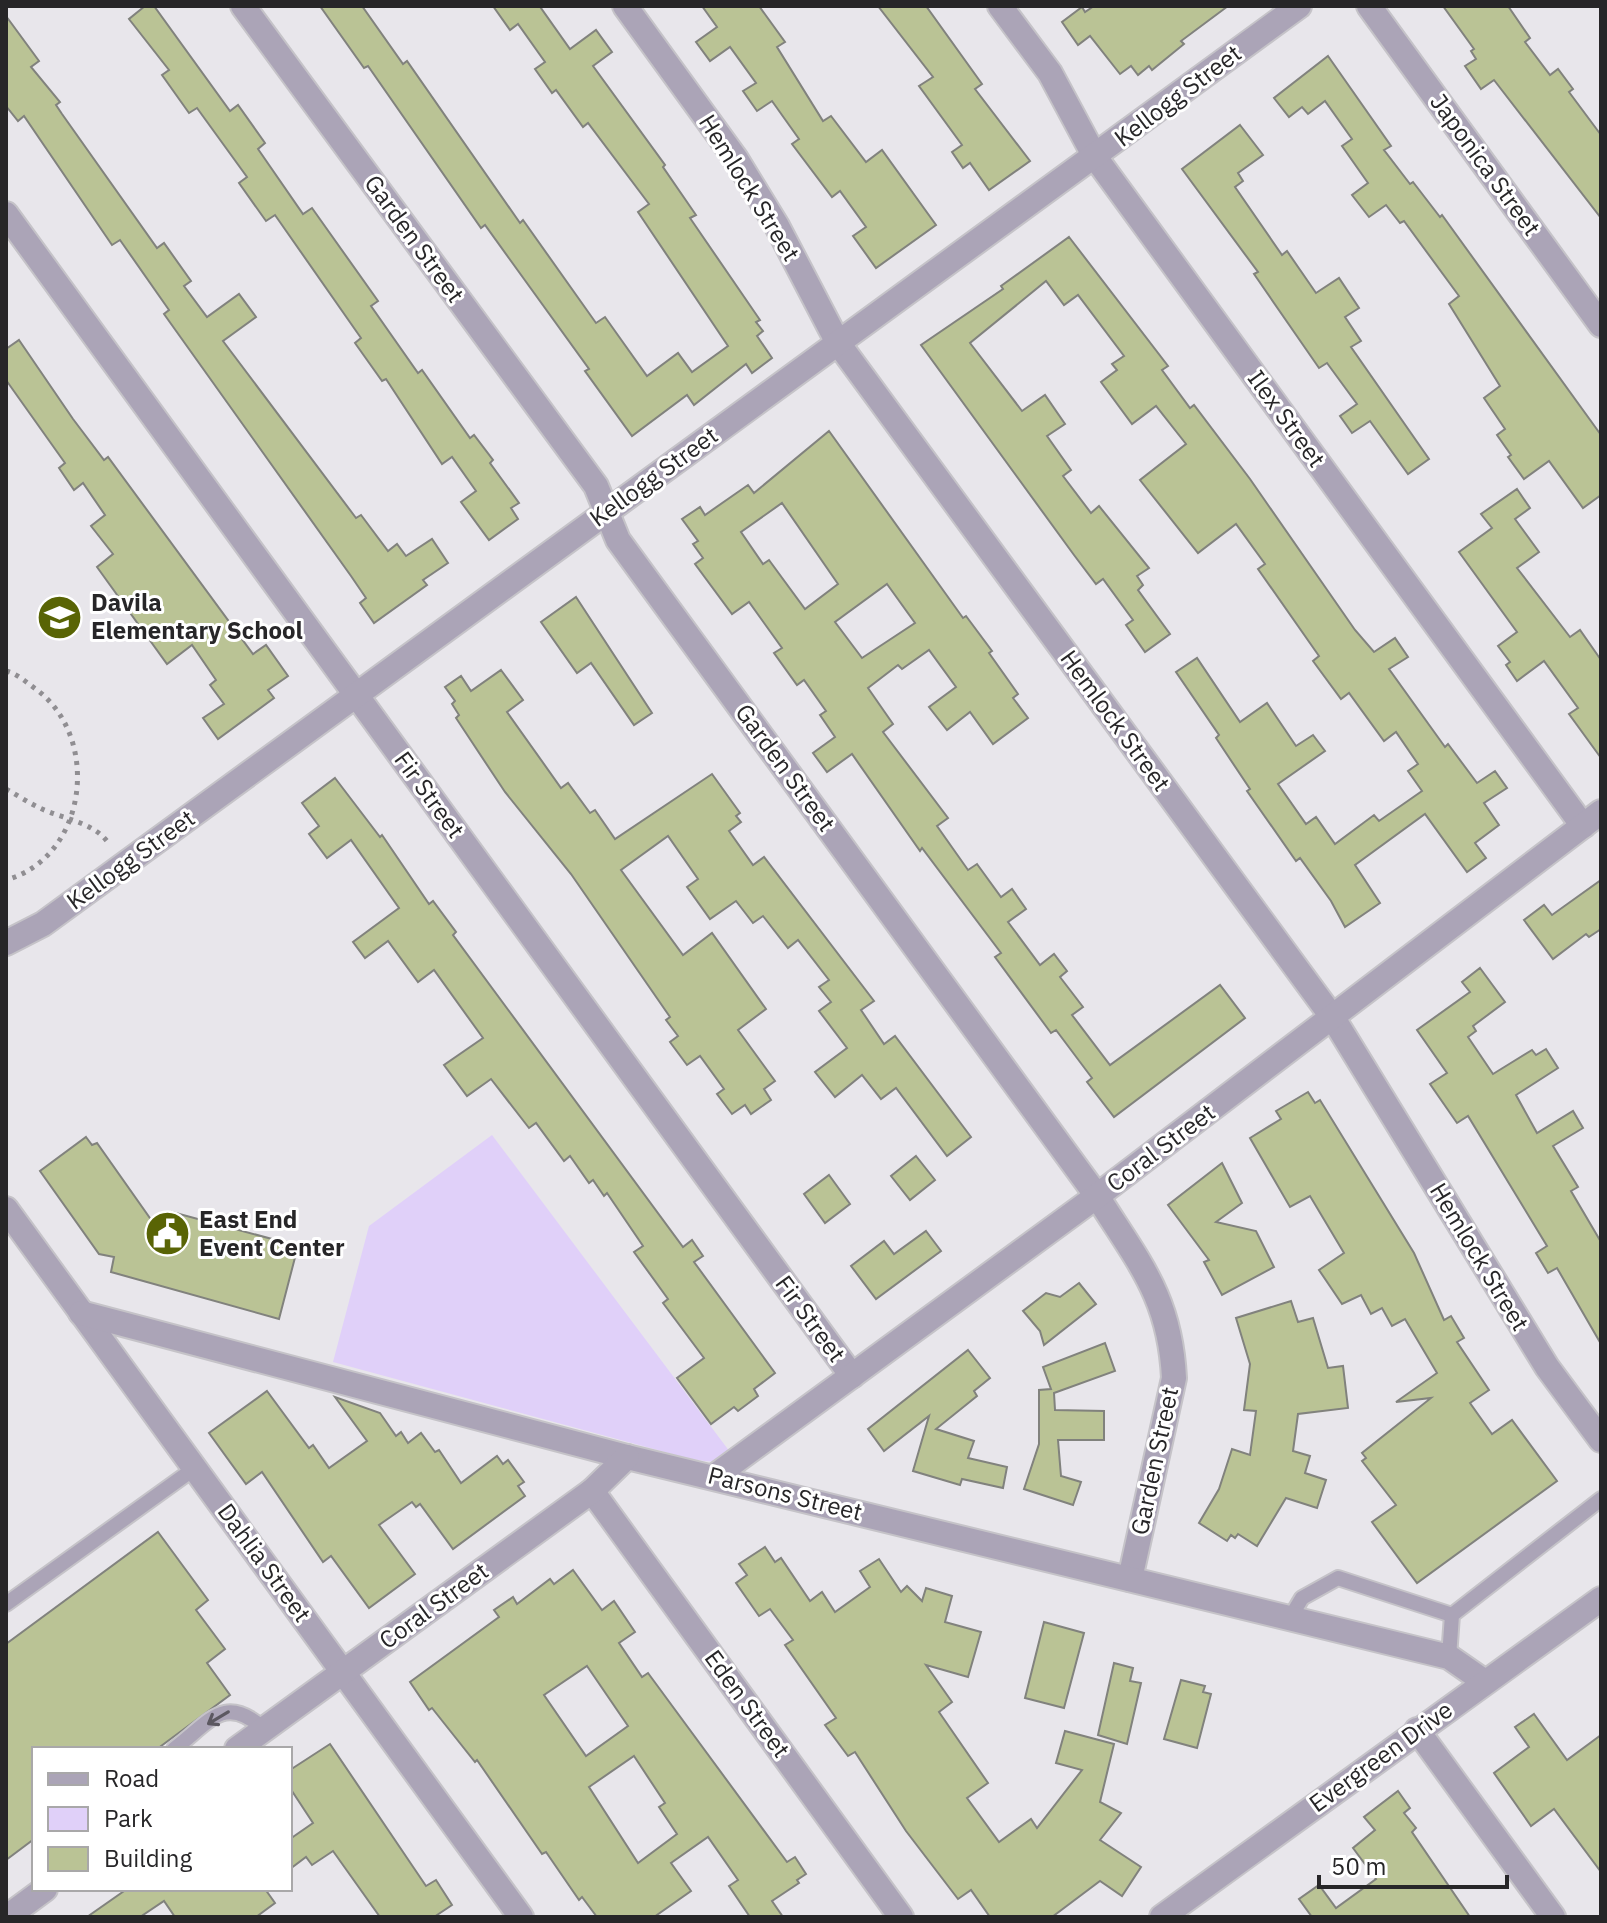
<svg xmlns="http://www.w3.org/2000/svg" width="1607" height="1923" viewBox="0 0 1607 1923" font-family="'IBM Plex Sans',sans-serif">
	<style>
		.green { fill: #e0d0f9 }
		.building { fill: #bac395; stroke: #81827d; stroke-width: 2; fill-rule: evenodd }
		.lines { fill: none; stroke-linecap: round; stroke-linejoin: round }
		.service-casing { stroke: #c5c3c8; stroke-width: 18 }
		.minor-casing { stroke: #c5c3c8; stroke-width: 28 }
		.tertiary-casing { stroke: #c5c3c8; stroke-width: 28 }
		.path { stroke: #908e92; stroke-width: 5; stroke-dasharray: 4 6; stroke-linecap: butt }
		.service { stroke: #aba4b7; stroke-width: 14 }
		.minor { stroke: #aba4b7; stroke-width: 24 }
		.tertiary { stroke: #aba4b7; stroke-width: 24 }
		.oneway { stroke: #5c5861 }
		.labels { text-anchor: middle; stroke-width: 6; stroke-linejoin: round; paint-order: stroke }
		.street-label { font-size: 24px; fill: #272628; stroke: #fff }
		.poi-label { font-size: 24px; font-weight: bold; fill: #272628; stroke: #fff; text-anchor: start }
	</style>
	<rect width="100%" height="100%" fill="#e8e6eb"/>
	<!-- green -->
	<path class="green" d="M492 1135 733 1456C719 1465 703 1461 687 1458L333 1362 369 1226Z"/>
	<!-- building -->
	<g class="building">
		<polygon points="145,6 154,6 230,111 238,105 265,143 258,149 303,214 312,208 378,301 371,306 418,373 422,370 470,438 474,435 493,460 490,463 519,503 511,508 518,519 489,540 461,502 476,491 452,457 442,464 386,379 382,381 355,343 361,338 275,215 266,221 239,183 247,177 197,108 189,113 162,75 169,70 129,19"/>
		<polygon points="320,6 362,6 403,64 407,61 520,223 523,220 596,323 605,317 647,376 678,353 692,372 728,346 638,212 649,204 588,123 583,127 556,90 552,93 535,69 545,62 518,24 510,30 493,6 543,6 541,8 570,49 596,30 612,52 593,66 665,165 663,167 696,215 690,218 760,320 756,322 763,331 757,336 772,358 752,373 746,364 694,405 687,395 632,436 585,371 589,369 485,225 481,228 368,66 364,68"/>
		<polygon points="702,6 759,6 785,42 777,47 823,121 831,116 866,162 882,150 936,225 876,268 853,236 866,227 840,191 832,197 792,144 799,139 772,101 757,111 743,91 756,83 730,47 710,61 696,42 717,27"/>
		<polygon points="878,6 926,6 982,84 975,89 1030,161 989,190 970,163 963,168 952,152 962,145 919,86 933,77"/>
		<polygon points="1094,6 1228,6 1181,41 1184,44 1152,70 1149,66 1138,75 1131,66 1120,74 1090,36 1078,45 1062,22 1082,7 1085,12"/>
		<polygon points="1443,6 1508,6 1530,38 1525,42 1550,75 1558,69 1573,89 1569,92 1601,135 1601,218 1494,80 1481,89 1465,66 1476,59 1471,51 1474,49"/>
		<polygon points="6,16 39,61 31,67 60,102 56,105 62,114 157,248 164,243 191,281 184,286 207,317 239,294 256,317 223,341 356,518 361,515 388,551 397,544 406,556 432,539 448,563 423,580 427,585 374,623 360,603 366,598 351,576 164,314 169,310 120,240 112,245 24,116 18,121 6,106"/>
		<polygon points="1328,56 1391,146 1384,150 1410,184 1413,182 1440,217 1442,215 1601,435 1601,495 1583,508 1549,461 1524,479 1508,457 1511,455 1497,435 1505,429 1484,398 1500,386 1449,304 1459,296 1404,221 1400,223 1386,205 1369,217 1352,195 1368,183 1342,146 1352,139 1325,101 1308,114 1302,107 1289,117 1274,98"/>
		<polygon points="1240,125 1263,155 1238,173 1243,181 1235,187 1282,255 1287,251 1316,293 1339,278 1359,308 1345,317 1361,341 1351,347 1429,459 1408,474 1370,421 1352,433 1340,416 1357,404 1327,363 1319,368 1254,274 1258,272 1182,169"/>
		<polygon points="1069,237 1168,366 1162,370 1190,408 1194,405 1250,479 1355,630 1374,652 1395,638 1408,657 1389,669 1445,747 1448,744 1477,783 1495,771 1507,788 1484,803 1499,825 1475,843 1486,858 1467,872 1425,814 1355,865 1380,903 1345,927 1331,901 1300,858 1296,861 1247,791 1250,789 1216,738 1219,735 1176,672 1197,658 1240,722 1267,703 1296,746 1313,735 1325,751 1278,784 1306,824 1316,817 1335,844 1374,815 1379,821 1422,791 1408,771 1418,764 1396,732 1384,741 1349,693 1341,699 1313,661 1319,656 1258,569 1265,564 1236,524 1198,553 1140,480 1186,444 1156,406 1132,424 1101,382 1117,370 1112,364 1124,356 1078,295 1064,305 1046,281 970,343 1022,411 1045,395 1065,424 1047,436 1071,470 1063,476 1091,513 1099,506 1149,568 1137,576 1143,585 1138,590 1170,634 1145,652 1126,625 1133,620 1103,579 1096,584 1074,555 921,345 1003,289 1001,286"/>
		<polygon points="19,340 73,419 104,460 108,457 253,654 266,645 288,676 268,690 274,698 218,739 203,718 224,704 210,685 216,680 192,645 167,664 97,567 113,554 91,526 105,515 83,483 74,490 59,468 65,463 6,380 6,349"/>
		<path d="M829 431 963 618 966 616 992 651 989 653 1018 694 1013 698 1028 718 993 744 970 712 947 730 929 707 956 687 929 650 902 669 898 665 868 688 893 724 883 732 948 818 937 826 968 870 977 864 1001 897 1012 889 1026 909 1008 922 1040 965 1054 954 1067 971 1060 977 1083 1007 1072 1015 1110 1065 1220 985 1245 1018 1114 1117 1087 1082 1092 1078 1056 1030 1051 1033 995 957 1001 953 922 848 920 851 852 754 827 772 813 753 835 737 820 715 826 711 804 680 797 685 774 653 782 648 749 602 732 614 695 564 703 558 693 544 698 541 682 519 700 507 705 515 748 485 754 493ZM782 503 838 584 805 609 769 560 763 564 741 532ZM887 584 915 623 862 658 835 622Z"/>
		<polygon points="1517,489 1530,508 1515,519 1539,552 1517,568 1570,637 1580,630 1601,660 1601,758 1569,714 1578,708 1544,661 1517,681 1506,665 1510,662 1498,646 1517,632 1459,552 1492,528 1481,514"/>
		<polygon points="576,597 652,713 634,725 591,663 577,673 541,622"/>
		<polygon points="501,670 523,700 507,712 561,788 568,783 590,813 595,810 615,839 712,774 740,813 736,816 741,822 729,831 753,865 764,857 874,1001 861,1010 884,1044 895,1036 971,1137 947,1156 896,1088 881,1099 862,1075 835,1097 815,1072 847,1048 819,1011 831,1002 819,987 829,980 798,940 788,948 763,916 753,923 736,901 710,919 687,887 698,879 668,836 621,870 683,955 712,933 766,1009 738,1030 775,1081 764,1089 771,1100 751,1114 745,1105 732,1114 717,1094 724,1089 700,1056 687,1065 670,1042 678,1036 666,1020 670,1017 571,874 505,792 456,718 459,715 452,704 455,701 445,687 461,676 471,691"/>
		<polygon points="335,778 380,837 382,835 429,904 433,901 456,932 453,935 683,1247 692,1240 703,1256 694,1262 775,1373 754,1389 758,1396 738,1411 734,1407 711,1424 677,1378 704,1358 663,1303 668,1299 634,1252 643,1246 607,1193 604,1196 593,1180 589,1183 570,1156 564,1161 536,1123 529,1128 491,1079 467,1096 444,1065 483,1038 434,970 418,982 388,941 365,958 353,942 399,908 351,840 327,858 309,834 319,826 302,803"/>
		<polygon points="1601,880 1601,929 1589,937 1586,934 1553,959 1524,920 1544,905 1552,915"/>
		<polygon points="1480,968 1505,1002 1473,1026 1476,1031 1468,1037 1493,1074 1532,1050 1536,1055 1546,1049 1558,1068 1516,1095 1537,1133 1573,1111 1583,1128 1553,1146 1578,1187 1571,1191 1601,1242 1601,1344 1557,1268 1548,1273 1536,1253 1547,1246 1468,1116 1457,1123 1430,1084 1447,1073 1417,1030 1470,992 1462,982"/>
		<polygon points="1308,1092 1315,1103 1320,1100 1414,1253 1444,1320 1451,1316 1464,1338 1457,1342 1489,1390 1470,1403 1492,1434 1512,1420 1557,1481 1417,1583 1372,1522 1396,1505 1362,1461 1366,1458 1362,1453 1431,1398 1396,1402 1437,1373 1405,1319 1392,1326 1382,1308 1371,1314 1361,1295 1342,1304 1319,1270 1344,1253 1310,1196 1290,1207 1250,1138 1281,1119 1276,1111"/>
		<polygon points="86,1137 92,1145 97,1143 164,1238 172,1212 298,1246 279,1319 111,1272 114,1257 99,1254 40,1171"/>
		<polygon points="916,1156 935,1180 910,1200 891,1176"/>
		<polygon points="1222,1163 1242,1203 1216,1222 1256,1231 1274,1267 1222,1295 1204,1262 1209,1260 1168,1205"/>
		<polygon points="829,1175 850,1204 825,1223 804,1194"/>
		<polygon points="926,1231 941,1251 876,1299 851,1266 884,1241 894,1254"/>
		<polygon points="1079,1283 1096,1304 1044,1345 1040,1331 1023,1311 1046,1293 1060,1297"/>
		<polygon points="1291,1301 1298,1322 1313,1318 1328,1368 1343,1366 1348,1408 1298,1414 1293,1451 1310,1456 1305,1473 1326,1480 1317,1508 1286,1498 1257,1546 1238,1534 1235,1538 1231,1535 1227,1541 1199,1523 1219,1489 1232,1449 1250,1455 1256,1411 1244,1410 1250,1364 1236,1318"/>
		<polygon points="1105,1343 1115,1371 1054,1393 1055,1410 1104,1411 1104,1440 1058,1440 1061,1476 1081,1482 1073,1505 1024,1489 1039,1444 1039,1390 1051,1389 1043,1367"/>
		<polygon points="968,1350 990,1378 974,1391 977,1396 936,1429 974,1441 968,1458 1007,1467 1003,1488 962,1479 960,1485 913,1471 929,1416 884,1451 868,1429"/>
		<polygon points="267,1391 309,1448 313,1445 329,1468 367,1441 335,1397 380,1413 396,1436 401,1432 408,1443 421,1433 435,1452 439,1450 461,1483 497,1456 503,1464 508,1460 524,1482 518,1486 525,1496 453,1549 420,1504 416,1507 412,1502 379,1525 415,1574 369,1608 331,1556 323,1562 262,1472 246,1484 209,1433"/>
		<polygon points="158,1532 208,1600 196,1610 225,1649 207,1663 230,1695 157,1749 34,1749 34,1839 6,1860 6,1644"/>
		<polygon points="765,1547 775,1562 781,1558 810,1601 822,1592 835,1612 870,1587 860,1571 879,1559 901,1592 907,1586 922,1601 926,1588 952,1596 945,1622 981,1632 968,1677 926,1665 952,1702 939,1712 988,1783 967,1798 999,1842 1031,1819 1037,1828 1082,1770 1056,1763 1065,1731 1114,1744 1100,1802 1121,1813 1100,1840 1141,1867 1122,1896 1100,1881 1052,1917 990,1917 971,1890 958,1899 906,1831 855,1752 848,1756 825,1725 836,1718 785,1645 793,1640 770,1609 759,1616 736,1583 747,1575 739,1564"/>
		<path d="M573 1570 602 1610 614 1601 635 1632 619 1643 642 1677 648 1673 787 1862 795 1857 806 1874 797 1880 799 1883 772 1901 783 1917H750L729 1886 738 1880 708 1837 671 1863 691 1891 654 1917H597L582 1897 579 1900 546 1852 542 1854 477 1760 475 1762 432 1708 429 1710 410 1682 499 1617 494 1610 513 1597 517 1604 550 1579 554 1584ZM587 1666 628 1726 586 1756 544 1695ZM634 1756 665 1803 659 1807 677 1834 638 1863 589 1787Z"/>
		<polygon points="1044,1622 1084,1633 1064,1708 1025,1698"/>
		<polygon points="1114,1663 1133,1668 1130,1681 1141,1683 1127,1744 1098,1735"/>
		<polygon points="1181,1680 1205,1686 1203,1692 1211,1694 1197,1748 1164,1739"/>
		<polygon points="1534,1714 1567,1760 1601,1735 1601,1872 1554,1809 1531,1826 1494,1773 1529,1747 1515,1727"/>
		<polygon points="330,1744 426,1886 436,1880 452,1905 434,1917 380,1917 333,1851 312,1865 306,1857 290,1869 290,1839 313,1823 290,1788 290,1770"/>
		<polygon points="1398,1791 1410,1808 1404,1813 1416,1828 1412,1832 1470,1917 1312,1917 1299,1899 1319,1885 1336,1908 1376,1879 1353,1848 1375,1830 1364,1817"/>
		<polygon points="127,1889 265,1889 275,1903 256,1917 175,1917 164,1901 140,1917 87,1917"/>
	</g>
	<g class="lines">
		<defs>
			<g id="service">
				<polyline points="6,1604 195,1468"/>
				<polyline points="1290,1618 1302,1598 1338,1578 1452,1615"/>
				<polyline points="1449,1657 1452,1615 1601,1499"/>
				<path d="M174 1749C210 1722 224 1693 264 1729"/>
			</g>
			<g id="minor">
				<path d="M243 6 596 486 618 540 1097 1196C1138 1262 1170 1296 1174 1378L1130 1579"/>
				<polyline points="625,6 736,159 777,226 838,343 1333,1018 1547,1367 1601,1440"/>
				<polyline points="1000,6 1050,73 1095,157 1583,826"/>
				<polyline points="1369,6 1601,325"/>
				<polyline points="6,214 852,1376"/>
				<polyline points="6,943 43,924 1299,6"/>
				<polyline points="6,1209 521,1917"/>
				<polyline points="81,1313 627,1457 1449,1657 1485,1682"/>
				<polyline points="715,1476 1097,1196 1601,812"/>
				<polyline points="592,1491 901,1917"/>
				<polyline points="1417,1730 1553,1917"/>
				<polyline points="237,1749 592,1491 627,1457"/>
				<polyline points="7,1917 45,1889"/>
			</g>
			<polyline id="tertiary" points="1162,1917 1601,1599"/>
		</defs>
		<!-- service casing -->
		<use href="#service" class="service-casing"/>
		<!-- minor casing -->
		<use href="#minor" class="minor-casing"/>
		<!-- tertiary casing -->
		<use href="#tertiary" class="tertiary-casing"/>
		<!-- path -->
		<g class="path">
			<path d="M6 671C18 674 27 683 37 690 101 738 88 857 6 880"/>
			<path d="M6 789C17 795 29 803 40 808 62 819 95 822 109 844"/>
		</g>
		<!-- service -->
		<use href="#service" class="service"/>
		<!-- minor -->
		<use href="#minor" class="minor"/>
		<!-- tertiary -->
		<use href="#tertiary" class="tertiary"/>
	</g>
	<!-- one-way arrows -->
	<defs><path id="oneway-shaft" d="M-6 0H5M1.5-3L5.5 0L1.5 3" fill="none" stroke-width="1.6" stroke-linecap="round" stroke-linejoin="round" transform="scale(2)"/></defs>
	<use class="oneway" href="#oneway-shaft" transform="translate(218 1718) rotate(149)"/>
	<!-- icons -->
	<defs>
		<symbol id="school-disc" viewBox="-11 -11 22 22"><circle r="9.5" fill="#596405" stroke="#fff"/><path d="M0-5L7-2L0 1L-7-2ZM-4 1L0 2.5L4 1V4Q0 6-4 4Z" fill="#fff"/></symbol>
		<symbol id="civic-disc" viewBox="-11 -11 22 22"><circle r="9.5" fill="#596405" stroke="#fff"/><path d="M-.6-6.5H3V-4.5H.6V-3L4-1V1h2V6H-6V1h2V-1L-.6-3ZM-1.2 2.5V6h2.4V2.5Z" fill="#fff"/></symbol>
	</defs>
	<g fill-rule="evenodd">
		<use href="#school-disc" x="34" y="592" width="51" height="51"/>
		<use href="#civic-disc" x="142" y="1208" width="51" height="51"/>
	</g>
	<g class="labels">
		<!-- street labels -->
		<g class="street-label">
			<text transform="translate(1178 96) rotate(-37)" y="8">Kellogg Street</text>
			<text transform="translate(1485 165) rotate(54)" y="8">Japonica Street</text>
			<text transform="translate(749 188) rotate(58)" y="8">Hemlock Street</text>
			<text transform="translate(414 239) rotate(54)" y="8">Garden Street</text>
			<text transform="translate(1286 419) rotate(54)" y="8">Ilex Street</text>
			<text transform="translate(654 477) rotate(-36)" y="8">Kellogg Street</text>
			<text transform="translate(1115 721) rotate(54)" y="8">Hemlock Street</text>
			<text transform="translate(785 768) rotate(54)" y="8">Garden Street</text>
			<text transform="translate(429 795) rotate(54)" y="8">Fir Street</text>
			<text transform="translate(131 860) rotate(-36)" y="8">Kellogg Street</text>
			<text transform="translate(1161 1148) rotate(-37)" y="8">Coral Street</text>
			<text transform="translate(1479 1257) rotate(59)" y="8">Hemlock Street</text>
			<text transform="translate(810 1319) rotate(54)" y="8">Fir Street</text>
			<text transform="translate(1155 1461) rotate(-78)" y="8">Garden Street</text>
			<text transform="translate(785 1494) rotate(14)" y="8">Parsons Street</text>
			<text transform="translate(264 1563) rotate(54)" y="8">Dahlia Street</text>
			<text transform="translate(434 1606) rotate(-36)" y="8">Coral Street</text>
			<text transform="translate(747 1704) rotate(54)" y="8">Eden Street</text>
			<text transform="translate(1381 1757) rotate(-36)" y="8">Evergreen Drive</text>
		</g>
		<!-- poi labels -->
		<g class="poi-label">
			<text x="91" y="611">Davila<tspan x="91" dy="28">Elementary School</tspan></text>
			<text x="199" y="1228">East End<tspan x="199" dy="28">Event Center</tspan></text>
		</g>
	</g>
	<!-- border -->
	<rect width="1607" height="1923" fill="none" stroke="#272628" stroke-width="16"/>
	<!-- legend -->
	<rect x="32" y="1747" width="260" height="144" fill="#ffffff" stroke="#a9a8a9" stroke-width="2"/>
	<rect x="48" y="1773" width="40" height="12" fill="#aba4b7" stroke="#a9a8a9" stroke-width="2"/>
	<text x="104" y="1787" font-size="24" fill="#272628">Road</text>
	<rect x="48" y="1807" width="40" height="24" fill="#e0d0f9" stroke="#a9a8a9" stroke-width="2"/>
	<text x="104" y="1827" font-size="24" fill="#272628">Park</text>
	<rect x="48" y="1847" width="40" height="24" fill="#bac395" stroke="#a9a8a9" stroke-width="2"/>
	<text x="104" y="1867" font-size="24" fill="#272628">Building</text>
	<!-- scale -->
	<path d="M1319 1875v12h188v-12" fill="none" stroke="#272628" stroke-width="4"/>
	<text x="1331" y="1875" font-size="24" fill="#272628" stroke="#ffffff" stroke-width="6" paint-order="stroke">50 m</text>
</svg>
